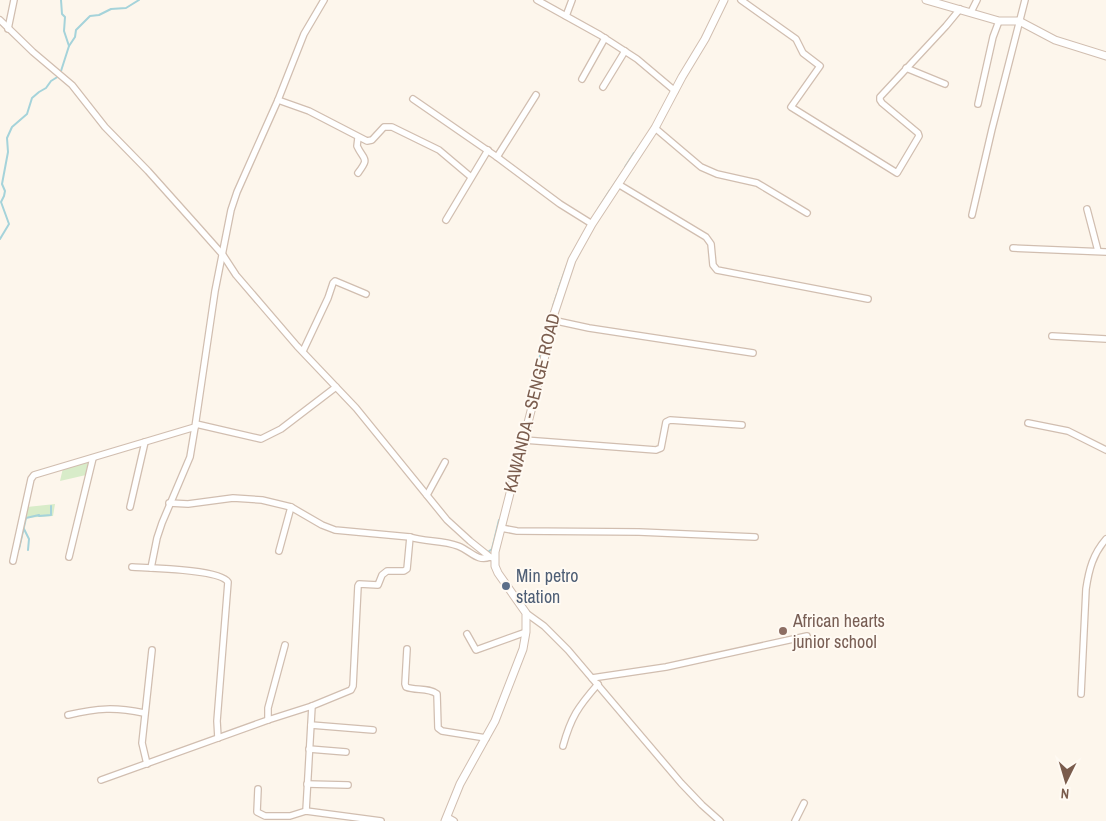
<svg xmlns="http://www.w3.org/2000/svg" width="1106" height="821" viewBox="0 0 1106 821" font-family="'Archivo Narrow',sans-serif">
	<style>
		.green { fill: #d8ecc9 }
		.lines { fill: none; stroke-linecap: round; stroke-linejoin: round }
		.stream { stroke: #a5d3da; stroke-width: 2 }
		.minor-casing { stroke: #d1beb0; stroke-width: 8 }
		.tertiary-casing { stroke: #d1beb0; stroke-width: 9 }
		.minor { stroke: #fff; stroke-width: 5.5 }
		.tertiary { stroke: #fff; stroke-width: 7 }
		.service-dot { fill: #5c6f8a; stroke: #fffaf3; stroke-width: 2 }
		.education-dot { fill: #8d6e63; stroke: #fffaf3; stroke-width: 2 }
		.labels { text-anchor: middle; stroke-width: 4; stroke-linejoin: round; paint-order: stroke }
		.street-label { font-size: 18px; fill: #7a5c4d; stroke: #fffaf3 }
		.service-label { font-size: 18px; fill: #4e5e75; stroke: #fffaf3; text-anchor: start }
		.education-label { font-size: 18px; fill: #785e54; stroke: #fffaf3; text-anchor: start }
	</style>
	<rect width="100%" height="100%" fill="#fdf6ec"/>
	<!-- green -->
	<g class="green">
		<polygon points="90,460 86,475 60,481 63,468"/>
		<polygon points="55,504 53,516 24,518 27,507"/>
	</g>
	<g class="lines">
		<!-- stream -->
		<g class="stream">
			<polyline points="69,46 75,37 76,30 90,16 99,15 111,9 126,8 139,0"/>
			<polyline points="61,71 69,46 64,31 65,17 62,14 61,0"/>
			<polyline points="625,167 634,153"/>
			<polyline points="611,189 623,171"/>
			<polyline points="598,209 610,190"/>
			<polyline points="0,239 9,224 1,202 4,196 5,191 2,184 8,152 7,138 12,127 27,114 32,98 39,92 46,88 51,81 59,76"/>
			<polyline points="558,290 567,265"/>
			<polyline points="553,306 557,294"/>
			<polyline points="543,348 544,342"/>
			<polyline points="528,408 541,351"/>
			<polyline points="507,493 512,473"/>
			<polyline points="24,529 29,539 28,550"/>
			<polyline points="19,549 26,518 39,515 39,516 51,515 51,506"/>
			<polyline points="488,552 492,549 499,520"/>
		</g>
		<defs>
			<g id="minor">
				<polyline points="537,0 600,35 637,59 675,91"/>
				<polyline points="741,0 796,39 803,53 820,66 791,107 897,173 919,136 918,133 882,103 880,100 880,97 946,26 960,9"/>
				<polyline points="971,12 977,0"/>
				<polyline points="566,16 572,0"/>
				<polyline points="0,20 33,52 72,85 105,127 148,171 199,228 223,255 236,275 297,346 356,408 447,520 470,541 490,557 494,558"/>
				<polyline points="8,29 14,0"/>
				<polyline points="906,68 945,84"/>
				<polyline points="582,79 605,38"/>
				<polyline points="603,87 625,51"/>
				<polyline points="413,99 497,157 560,204 592,224"/>
				<polyline points="278,100 309,111 367,141 372,140 384,127 392,127 439,150 471,177"/>
				<polyline points="978,104 993,37 999,21"/>
				<polyline points="655,128 701,167 717,174 757,183 807,213"/>
				<path d="M358 138 357 146C364 161 370 157 358 173"/>
				<polyline points="497,157 536,95"/>
				<polyline points="618,184 706,237 711,244 713,265 717,270 868,299"/>
				<polyline points="1087,209 1098,251"/>
				<polyline points="972,215 992,129 1025,0"/>
				<polyline points="446,220 488,150"/>
				<polyline points="1013,248 1106,252"/>
				<polyline points="552,320 589,328 753,353"/>
				<polyline points="1052,336 1106,339"/>
				<polyline points="303,351 328,298 333,283 335,281 366,294"/>
				<polyline points="1028,423 1068,431 1106,450"/>
				<polyline points="196,424 261,439 281,429 336,387"/>
				<polyline points="524,440 656,450 661,448 666,422 670,420 742,425"/>
				<polyline points="427,495 445,462"/>
				<path d="M169 503 188 504 233 498 262 500 291 507 322 525 335 530 410 537C425 542 443 540 458 546 471 551 477 562 490 557"/>
				<polyline points="130,507 145,442"/>
				<polyline points="501,528 517,531 639,532 755,537"/>
				<polyline points="279,551 291,507"/>
				<polyline points="69,557 93,458"/>
				<polyline points="13,561 31,479 34,475 195,427 215,291 231,210 237,192 278,100 304,34 324,0"/>
				<path d="M132 567C149 568 220 569 228 582L217 721 218 738"/>
				<polyline points="151,568 157,538 162,523 190,457 195,427"/>
				<polyline points="526,613 544,626 568,650 681,783 702,805 720,821"/>
				<polyline points="467,634 476,650 526,632"/>
				<path d="M407 649 405 684 406 687C416 691 428 687 437 694L438 728 442 731 486 738"/>
				<polyline points="592,678 666,667 807,636"/>
				<path d="M1081 694 1086 589C1089 569 1093 554 1106 539"/>
				<path d="M68 715C98 708 115 707 144 713"/>
				<polyline points="268,720 268,708 285,645"/>
				<polyline points="311,725 373,730"/>
				<path d="M563 746C571 717 578 707 598 684"/>
				<polyline points="309,749 346,752"/>
				<polyline points="147,764 142,743 152,650"/>
				<polyline points="101,780 268,720 312,706 351,690 353,686 358,586 359,584 378,585 382,575 387,571 404,571 407,569 410,537"/>
				<polyline points="307,784 348,785"/>
				<polyline points="258,789 257,812 265,816 290,816 306,811 381,821"/>
				<polyline points="306,811 312,706"/>
				<polyline points="447,817 454,821"/>
				<polyline points="795,821 804,803"/>
			</g>
			<g id="tertiary">
				<polyline points="926,0 999,21 1019,21 1055,40 1106,56"/>
				<polyline points="445,821 460,784 495,721 523,649 526,632 526,613 498,573 495,566 495,552 544,360 552,320 572,260 592,224 655,128 682,77 705,39 724,0"/>
			</g>
		</defs>
		<!-- minor casing -->
		<use href="#minor" class="minor-casing"/>
		<!-- tertiary casing -->
		<use href="#tertiary" class="tertiary-casing"/>
		<!-- minor -->
		<use href="#minor" class="minor"/>
		<!-- tertiary -->
		<use href="#tertiary" class="tertiary"/>
	</g>
	<!-- markers -->
	<circle class="service-dot" cx="506" cy="586" r="5"/>
	<circle class="education-dot" cx="783" cy="631" r="5"/>
	<g class="labels">
		<!-- street labels -->
		<g class="street-label">
			<text transform="translate(532 403) rotate(-76)" y="6">KAWANDA - SENGE ROAD</text>
		</g>
		<!-- service labels -->
		<g class="service-label">
			<text x="516" y="582">Min petro<tspan x="516" dy="21">station</tspan></text>
		</g>
		<!-- education labels -->
		<g class="education-label">
			<text x="793" y="627">African hearts<tspan x="793" dy="21">junior school</tspan></text>
		</g>
	</g>
	<!-- north arrow -->
	<g transform="translate(1066 781) rotate(185)" stroke="#fffaf3" stroke-width="4" paint-order="stroke">
	<path d="M0-4L9 19L0 12L-9 19Z" fill="#7a5c4d"/>
	<text y="-8" font-size="14" font-weight="bold" text-anchor="middle" fill="#7a5c4d">N</text>
	</g>
</svg>
